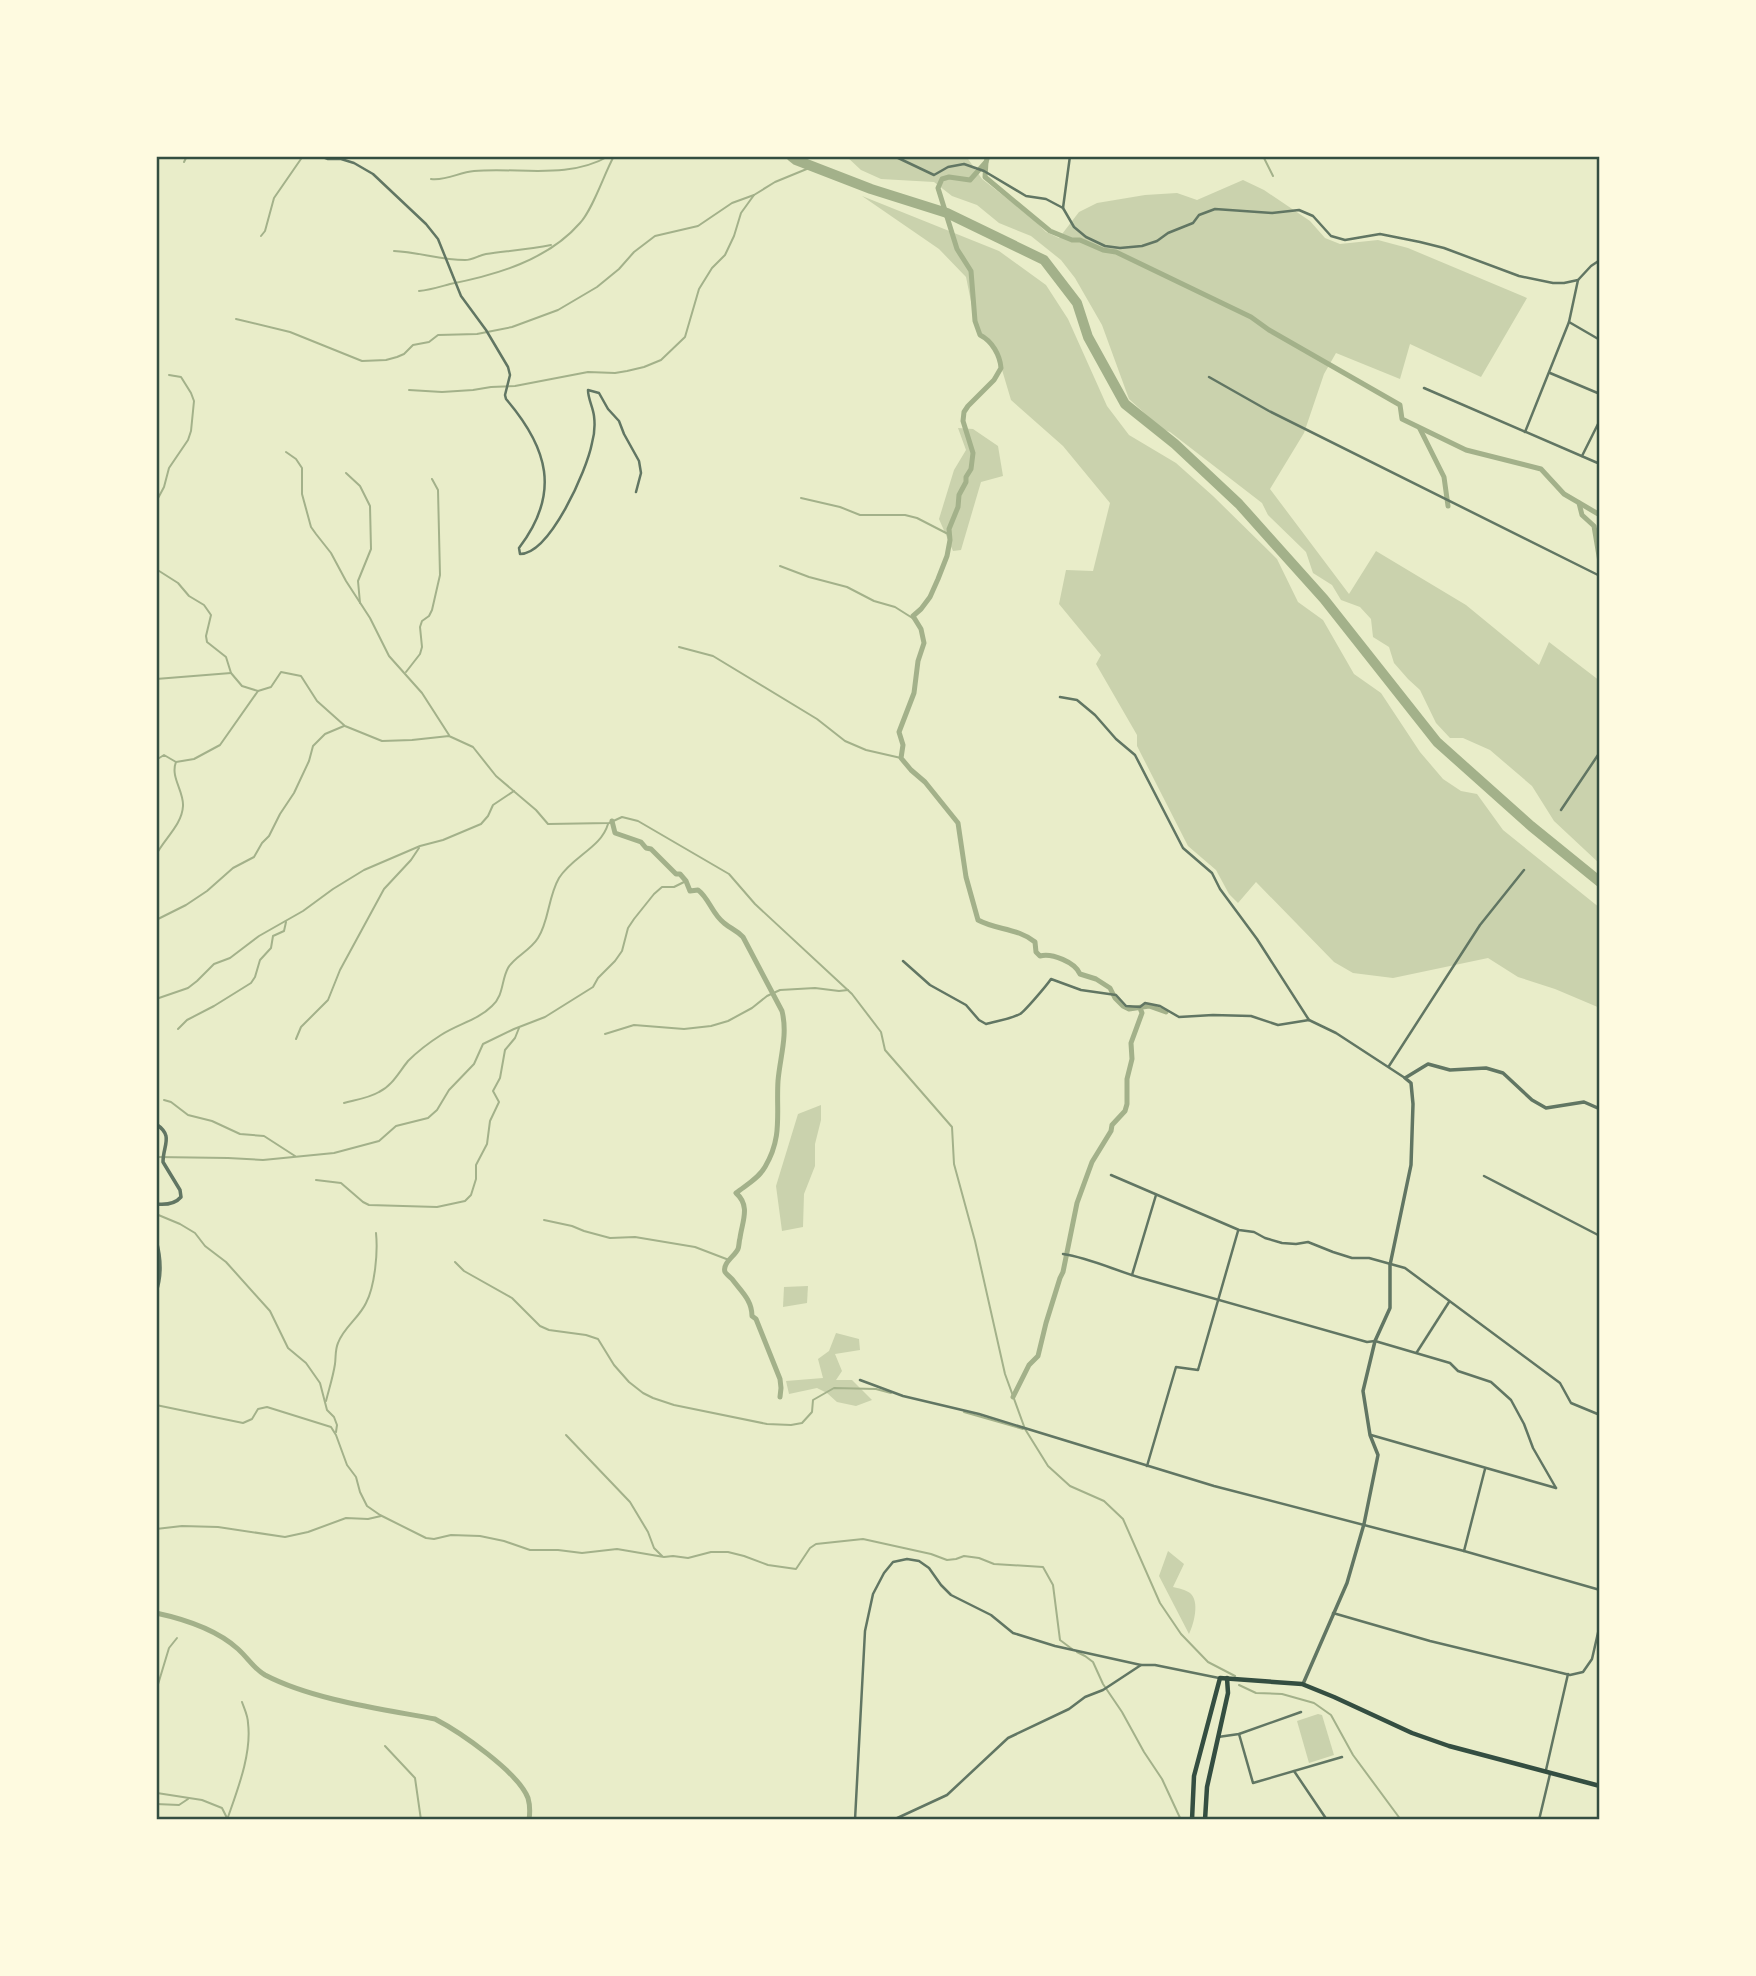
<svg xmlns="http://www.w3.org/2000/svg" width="1756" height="1976" viewBox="0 0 1756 1976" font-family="'Alegreya Sans',sans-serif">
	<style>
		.green { fill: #cad2ad }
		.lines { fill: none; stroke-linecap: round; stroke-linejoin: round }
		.stream { stroke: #a3b18a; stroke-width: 2 }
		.canal { stroke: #a3b18a; stroke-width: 5 }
		.river { stroke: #a3b18a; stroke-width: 10 }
		.minor { stroke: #617663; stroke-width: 2.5 }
		.tertiary { stroke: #617663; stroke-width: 3.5 }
		.secondary { stroke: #344e41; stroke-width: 4.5 }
		.neatline { fill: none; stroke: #344e41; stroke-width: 2.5 }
	</style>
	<rect width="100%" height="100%" fill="#e9edc9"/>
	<!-- green -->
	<g class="green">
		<polygon points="846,156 966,156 982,179 1032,218 1046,232 1059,238 1079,212 1097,203 1145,195 1177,193 1197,200 1243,180 1264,190 1310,221 1325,238 1340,244 1378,240 1408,248 1527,298 1481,377 1410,344 1400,379 1336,353 1324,374 1304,433 1270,489 1349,594 1376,551 1466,605 1539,665 1549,642 1600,681 1600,864 1554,821 1532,786 1490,750 1463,738 1450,738 1436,723 1420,690 1408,679 1394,663 1389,647 1373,637 1371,619 1360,607 1341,600 1332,585 1313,573 1306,552 1268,515 1262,503 1170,432 1162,429 1129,399 1102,325 1075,278 1061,260 1031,236 999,223 977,205 952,196 934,182 881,179 861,170"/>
		<polygon points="862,196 999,251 1046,285 1068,319 1107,406 1129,435 1176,463 1213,496 1277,559 1298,602 1323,620 1354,674 1381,693 1420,752 1443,779 1461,791 1477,794 1503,830 1600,908 1600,1008 1555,989 1518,977 1488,958 1393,978 1353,973 1334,962 1256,882 1238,903 1229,894 1216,870 1188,846 1137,746 1137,735 1096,664 1101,655 1059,604 1066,570 1093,571 1110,503 1063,446 1011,400 997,353 986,338 980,335 975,321 966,277 939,249"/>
		<polygon points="958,428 973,429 998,446 1003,476 981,482 961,550 953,551 939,519 954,470 966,450"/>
		<polygon points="821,1105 821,1120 815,1144 815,1166 804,1194 803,1227 782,1231 776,1186 798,1114"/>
		<polygon points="808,1286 807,1303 783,1307 784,1287"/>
		<polygon points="836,1333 859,1339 860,1350 835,1354 842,1371 836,1380 852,1380 872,1400 856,1406 837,1402 827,1393 817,1388 789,1394 786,1381 823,1378 818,1359 829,1351"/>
		<path d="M1168 1551 1184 1564 1173 1587C1178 1588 1186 1590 1190 1593 1200 1601 1194 1624 1189 1634L1159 1576Z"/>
		<polygon points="1318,1714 1322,1715 1334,1755 1309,1763 1297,1721"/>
	</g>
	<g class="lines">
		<!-- stream -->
		<g class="stream">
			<polyline points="1263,156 1273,176"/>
			<polyline points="184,162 187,156"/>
			<path d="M431 179C447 181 459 172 474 171 520 167 567 180 609 156"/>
			<polyline points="261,236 265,231 274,198 303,156"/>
			<path d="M394 251C418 252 441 260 465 260 473 260 479 255 486 254 508 251 530 249 551 245"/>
			<path d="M419 291C430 290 439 287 450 284 496 275 548 260 580 223 593 209 604 174 614 156"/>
			<polyline points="236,319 290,332 362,361 386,360 397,357 404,354 413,345 429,342 438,335 477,334 512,327 558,310 597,287 619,269 634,252 655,236 698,226 732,203 754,195 775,182 814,166"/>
			<polyline points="409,390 442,392 473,390 491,387 515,386 588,372 615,373 627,371 644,367 661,360 685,337 699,289 712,268 725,255 734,236 741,213 754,195"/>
			<polyline points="286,452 296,459 302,468 302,494 311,527 316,534 331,553 346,581 370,618 389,656 422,693 449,735"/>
			<polyline points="346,473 360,486 370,506 371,549 358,581 360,603"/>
			<polyline points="801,498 840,507 860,515 905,515 917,518 950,535"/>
			<polyline points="156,502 164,487 169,468 188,440 191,431 194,401 191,393 181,377 169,375"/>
			<polyline points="780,566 809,577 847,587 874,601 895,607 914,619"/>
			<polyline points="156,569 178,583 189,596 204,605 211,615 206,636 207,642 226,657 231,673 242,686 258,691"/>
			<polyline points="679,647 713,656 817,719 845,741 866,750 901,758"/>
			<polyline points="406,672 420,654 422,647 420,627 422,621 429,616 432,610 440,575 438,490 432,479"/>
			<polyline points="156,679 231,673"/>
			<polyline points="156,760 164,755 176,762 194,759 220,745 258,691 271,687 281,672 301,676 317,701 345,726 382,741 412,740 449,736 473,747 496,776 536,810 548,824 609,823 622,817 638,821 729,874 755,904 852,994 881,1032 885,1050 952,1127 954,1164 975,1241 1005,1374 1025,1429 1048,1466 1070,1486 1104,1501 1123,1519 1160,1603 1181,1634 1208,1662 1235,1676"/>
			<path d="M156 855C164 839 182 825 183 806 184 791 170 777 176 762"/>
			<polyline points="156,920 186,905 207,891 233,868 254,857 262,843 269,836 280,814 294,793 309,761 313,746 325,734 344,726"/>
			<polyline points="156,999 188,988 197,981 214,964 230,958 259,936 303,911 333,889 364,870 420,846 443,840 481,824 488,816 493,805 514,791"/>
			<polyline points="178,1029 187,1020 214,1006 251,983 255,977 260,960 271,948 273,936 284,931 286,922"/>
			<polyline points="605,1034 634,1025 684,1029 711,1026 728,1021 752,1008 767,996 780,990 815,988 839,991 848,990"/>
			<polyline points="296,1039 301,1027 328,1000 340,970 384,889 411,860 419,848"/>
			<polyline points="164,1100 171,1102 188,1115 212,1121 240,1134 264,1136 295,1156"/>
			<path d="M344 1103C355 1100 369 1098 379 1092 392 1086 399 1072 408 1061 417 1052 430 1042 441 1035 458 1024 478 1020 492 1006 504 995 501 981 508 968 514 957 530 951 538 938 549 921 548 897 559 878 573 856 601 848 608 824"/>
			<polyline points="156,1157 228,1158 263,1160 334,1153 379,1141 396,1126 428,1118 437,1110 449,1090 474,1064 483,1044 514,1029 545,1017 593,987 598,978 615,961 622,951 628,928 634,919 654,894 662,887 674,887 686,881"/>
			<polyline points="316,1180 341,1183 363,1202 369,1205 437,1207 465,1201 471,1195 476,1179 476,1165 487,1144 490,1121 499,1102 493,1091 500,1078 505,1050 515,1038 519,1028"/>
			<polyline points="156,1214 180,1224 195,1233 205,1246 226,1262 270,1311 288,1348 306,1363 320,1383 327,1410 334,1417 337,1425 336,1432"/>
			<polyline points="544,1220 572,1226 584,1231 610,1238 635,1237 695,1247 729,1260"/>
			<polyline points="455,1262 464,1271 512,1298 540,1326 549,1330 586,1335 598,1339 614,1365 629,1382 643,1393 653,1398 674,1405 767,1424 791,1425 802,1423 812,1412 813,1400 834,1388 876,1389 891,1393"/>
			<path d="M326 1401C329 1389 333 1377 335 1364 336 1356 335 1350 338 1343 344 1327 359 1318 366 1303 375 1286 378 1252 376 1233"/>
			<polyline points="156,1405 243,1423 252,1419 258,1409 267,1407 331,1427 336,1435 347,1465 356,1477 360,1492 367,1506 380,1515 426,1538 434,1539 451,1535 480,1536 504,1541 530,1550 558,1550 582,1553 617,1549 664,1557 673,1556 688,1558 711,1552 728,1552 744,1556 768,1565 796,1569 810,1548 816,1544 863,1539 931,1554 947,1560 956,1559 964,1556 979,1558 994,1564 1043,1567 1053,1585 1060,1640 1072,1649"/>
			<polyline points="964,1412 1023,1429"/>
			<polyline points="566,1435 630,1502 648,1532 654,1548 662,1556"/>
			<polyline points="156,1529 182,1526 218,1527 285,1537 308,1532 346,1518 368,1519 381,1516"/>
			<polyline points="1077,1652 1085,1656 1093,1662 1103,1684 1122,1712 1144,1752 1162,1779 1181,1820"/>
			<polyline points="1239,1685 1256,1693 1282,1694 1314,1703 1331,1715 1353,1755 1401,1820"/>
			<polyline points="156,1691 169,1648 177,1638"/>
			<polyline points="385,1746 415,1778 421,1820"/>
			<polyline points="156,1791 157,1793 202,1800 222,1808 228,1820"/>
			<polyline points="156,1804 179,1805 188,1799"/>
			<path d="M227 1820C237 1791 252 1754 248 1723 248 1716 244 1708 242 1702"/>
		</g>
		<!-- canal -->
		<g class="canal">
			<path d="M988 156 986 162 970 180 949 177 942 179 938 188 957 249 971 271 975 321 980 335C992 341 1000 355 1001 368L994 380 968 406 964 412 963 421 973 453 971 469 966 477V482L959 495 958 507 949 529 950 540 947 556 938 579 930 597 921 609 913 616 921 629 924 643 918 661 914 693 899 732 903 745 901 758 911 770 925 782 958 823 966 877 978 920C996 930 1018 928 1035 942L1036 952 1040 956C1052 953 1075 962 1080 974L1096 979 1110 988 1115 998 1123 1006 1129 1009 1149 1006 1166 1012"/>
			<polyline points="986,162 985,177 1050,231 1072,240 1080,240 1103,250 1116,252 1251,317 1269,330 1400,405 1402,419 1466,450 1541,469 1564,494 1600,515"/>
			<polyline points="1420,429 1444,477 1448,506"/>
			<polyline points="1579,503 1582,515 1594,526 1600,562"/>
			<path d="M612 821 615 833 641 842 646 848 651 849 676 874H680L686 881 690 891 698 890C709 898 712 914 724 923 731 929 735 929 743 937L782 1011C788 1035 780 1057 778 1081 776 1113 783 1137 765 1167 758 1179 746 1185 736 1193 751 1206 742 1222 740 1238 739 1241 739 1247 738 1249 735 1256 722 1263 725 1272 725 1273 731 1278 732 1279 741 1291 752 1300 752 1316L756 1319 780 1379 781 1388 780 1397"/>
			<polyline points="1013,1397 1029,1365 1038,1356 1046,1323 1060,1278 1063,1272 1077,1203 1092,1162 1111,1131 1112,1125 1125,1111 1127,1104 1127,1079 1132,1059 1131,1043 1142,1013 1140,1008"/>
			<path d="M156 1613C184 1619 217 1630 238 1649 248 1658 253 1668 265 1675 313 1700 382 1709 435 1719 460 1732 518 1772 528 1798 530 1805 530 1813 529 1820"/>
		</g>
		<!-- river -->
		<polyline class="river" points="791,156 796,160 871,189 947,213 1044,260 1077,303 1088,337 1125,404 1175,444 1239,504 1324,599 1437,742 1531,826 1600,882"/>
		<!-- minor -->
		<g class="minor">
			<path d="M320 156 328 159H341L354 163 373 174 426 224 438 239 461 296 486 330 508 367 510 375 505 395 506 399C548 448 561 493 519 548L520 554C550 554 587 470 592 443 594 436 595 424 594 416 593 407 588 399 588 390L599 393 608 409 619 421 624 434 639 461 641 473 636 492"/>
			<polyline points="894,156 934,175 948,167 964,164 984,171 1026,196 1046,199 1063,208 1074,227 1086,237 1105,246 1120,248 1142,246 1157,241 1168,233 1193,223 1199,215 1215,209 1272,213 1299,210 1313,216 1331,236 1345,240 1380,234 1420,242 1444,248 1519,276 1553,283 1564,283 1578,280 1591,266 1600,260"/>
			<polyline points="1063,208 1070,156"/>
			<polyline points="1569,322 1600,340"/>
			<polyline points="1550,373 1600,394"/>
			<polyline points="1209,377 1269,411 1600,576"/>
			<polyline points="1424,388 1600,464"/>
			<polyline points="1525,432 1569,322 1578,280"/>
			<polyline points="1582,456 1600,420"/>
			<polyline points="1060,697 1077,700 1095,715 1116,739 1135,755 1183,848 1212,873 1220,889 1257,939 1309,1020"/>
			<polyline points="1561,810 1600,752"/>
			<path d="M903 961 930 985 966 1005 979 1020 986 1024C997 1021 1011 1019 1020 1014 1025 1011 1047 985 1051 979L1081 990 1116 995 1126 1006 1140 1007 1145 1003 1160 1006 1179 1017 1213 1015 1251 1016 1278 1025 1309 1020 1336 1033 1405 1078"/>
			<polyline points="1389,1066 1480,925 1524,870"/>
			<polyline points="1111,1175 1239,1230 1254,1232 1265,1238 1282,1243 1296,1244 1308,1242 1333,1252 1352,1258 1369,1258 1405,1268 1560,1383 1571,1403 1600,1415"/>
			<polyline points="1484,1176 1600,1236"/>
			<path d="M1063 1254C1091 1258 1118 1272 1145 1279 1219 1300 1293 1321 1367 1342L1375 1341 1450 1363 1458 1371 1491 1382 1511 1400 1524 1424 1533 1448 1556 1488"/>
			<polyline points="1132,1275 1156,1195"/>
			<polyline points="1417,1352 1449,1302"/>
			<polyline points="860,1380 903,1396 979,1414 1214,1486 1464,1551 1600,1590"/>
			<polyline points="1371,1435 1556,1488"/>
			<polyline points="1147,1466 1176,1367 1198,1370 1238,1231"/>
			<polyline points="1464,1551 1485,1469"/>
			<polyline points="1333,1613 1430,1641 1570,1675 1583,1672 1592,1659 1600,1624"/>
			<polyline points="1239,1734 1253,1783 1342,1757"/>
			<polyline points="1218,1737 1239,1734 1301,1712"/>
			<polyline points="1546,1770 1568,1674"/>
			<polyline points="1294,1771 1327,1820"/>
			<polyline points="1429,1819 1433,1820"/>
			<polyline points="855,1820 865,1631 873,1594 884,1573 893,1562 907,1559 919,1561 929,1568 941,1585 951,1595 991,1615 1013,1633 1055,1646 1141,1665 1155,1665 1219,1678"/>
			<polyline points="893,1820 947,1795 1008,1738 1069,1709 1085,1697 1103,1690 1141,1665"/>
			<polyline points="1539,1820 1550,1774"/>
		</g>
		<!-- tertiary -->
		<g class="tertiary">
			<path d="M156 1124C174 1136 163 1145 163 1162L180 1190 181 1197C175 1204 165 1205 156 1204"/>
			<path d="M156 1240C161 1258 162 1275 156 1292"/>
			<polyline points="1303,1684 1347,1583 1364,1524 1378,1455 1370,1435 1363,1391 1375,1341 1390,1308 1390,1265 1411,1165 1413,1104 1411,1083 1405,1078 1428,1064 1450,1070 1486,1068 1503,1073 1532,1100 1546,1108 1584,1102 1600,1109"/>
		</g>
		<!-- secondary -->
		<g class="secondary">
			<polyline points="1192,1820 1194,1776 1220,1678 1302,1684 1334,1697 1412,1733 1449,1746 1600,1786"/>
			<polyline points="1205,1820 1207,1787 1228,1693 1227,1678"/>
		</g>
	</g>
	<!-- border -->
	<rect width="1756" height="1976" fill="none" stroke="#fefae0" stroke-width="315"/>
	<rect x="158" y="158" width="1440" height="1660" class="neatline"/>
</svg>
